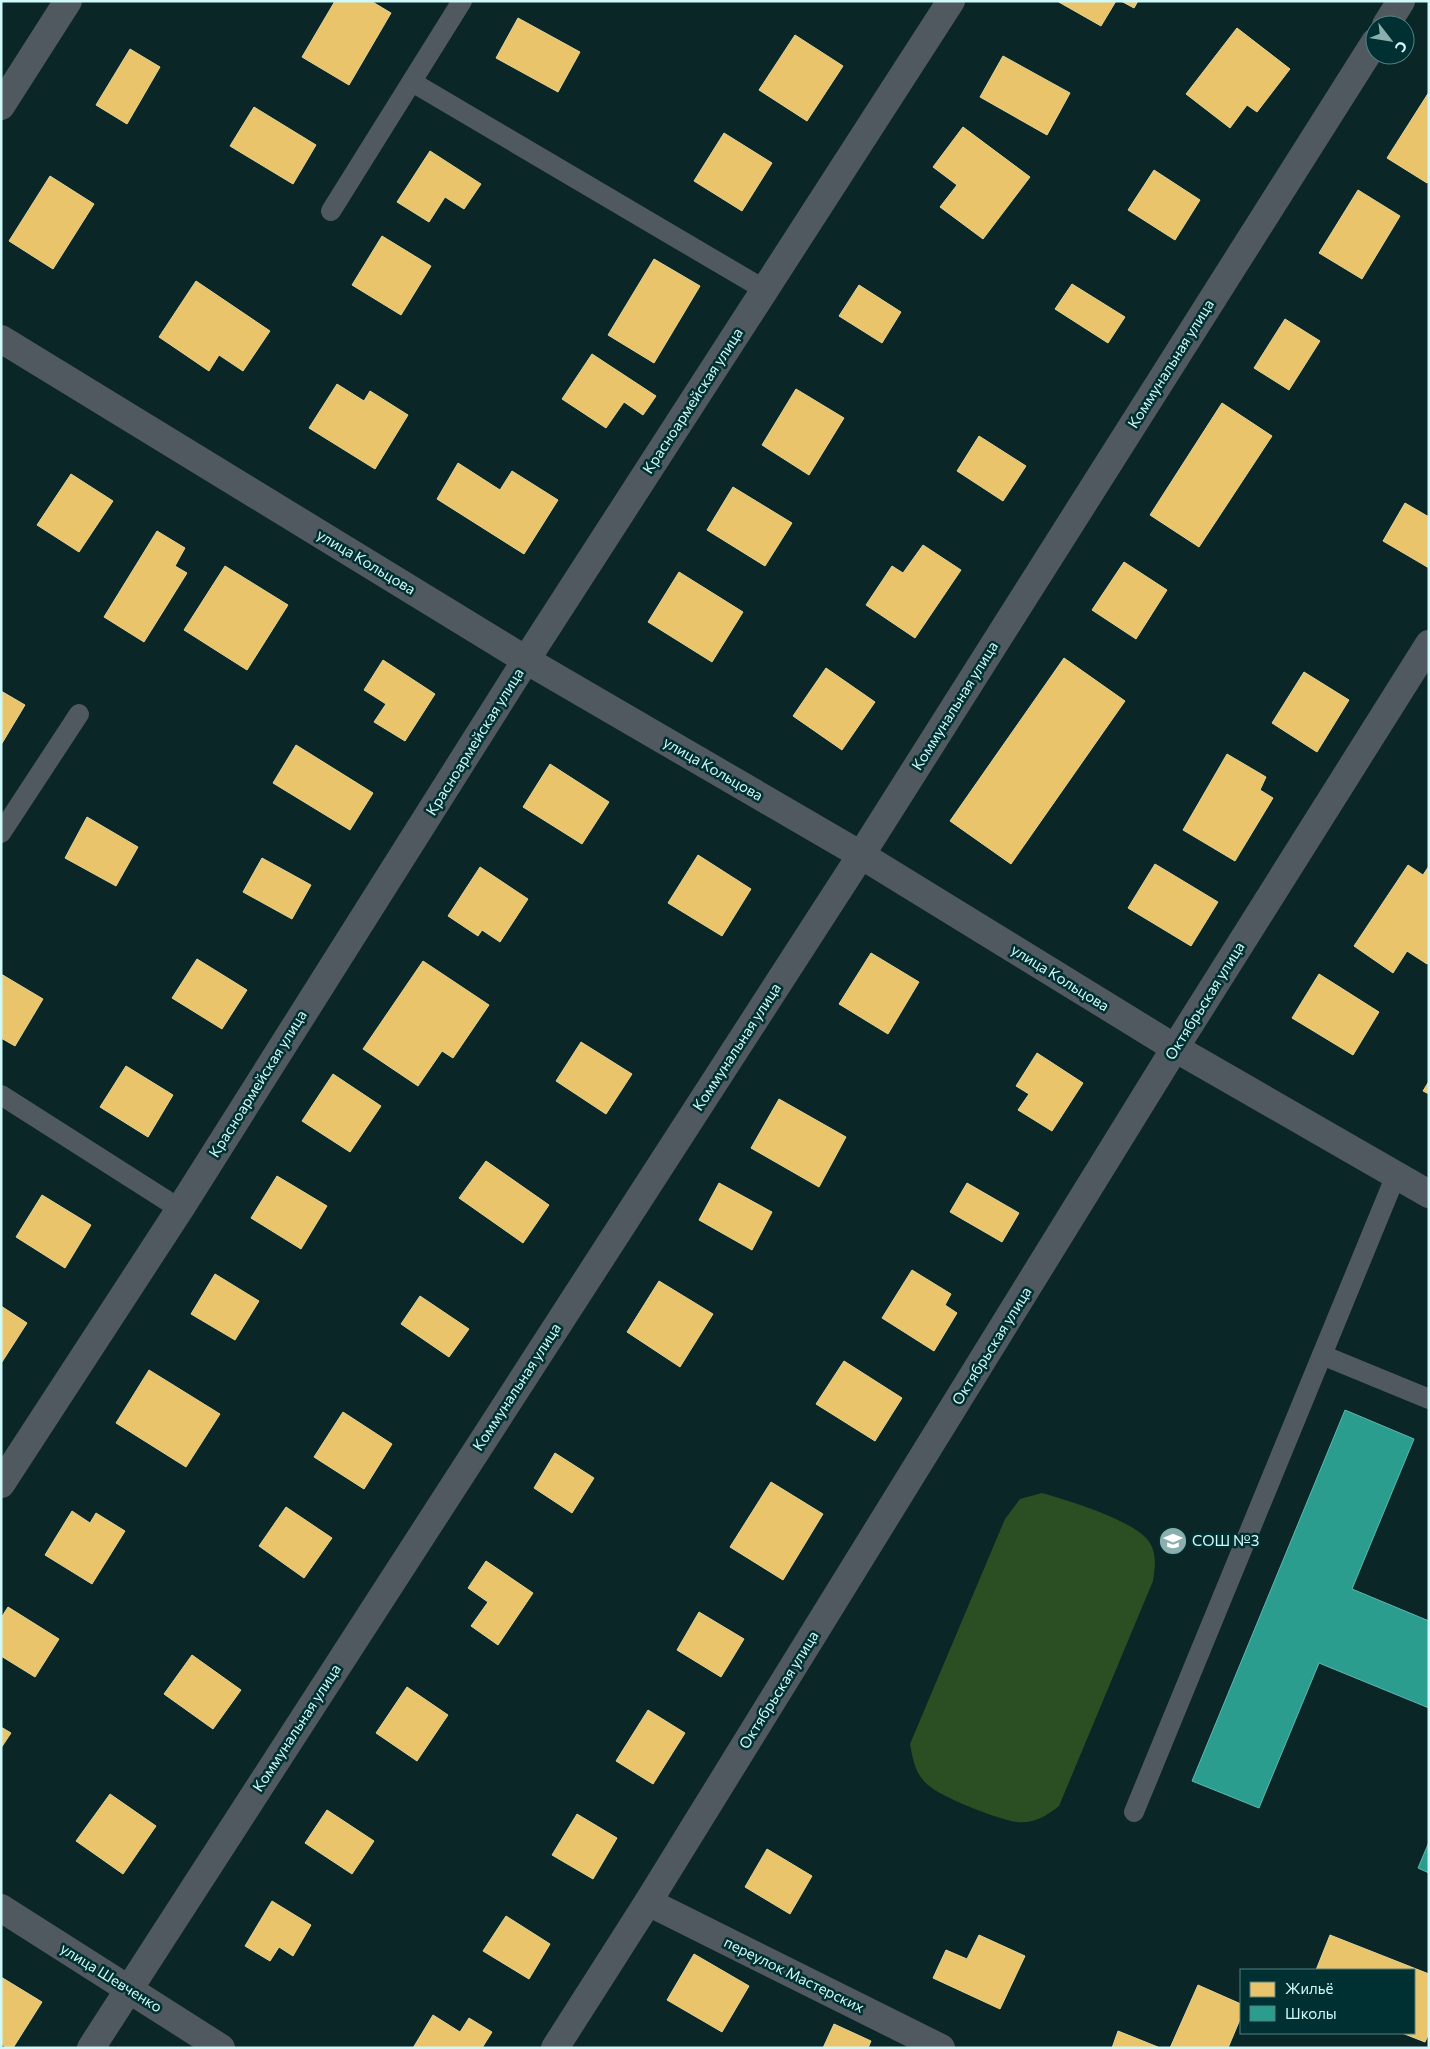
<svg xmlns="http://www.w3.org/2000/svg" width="1430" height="2049" viewBox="0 0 1430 2049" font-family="Commissioner,sans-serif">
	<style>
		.green { fill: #2b4f23 }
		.homes { fill: #e9c46a; stroke: #e2d495 }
		.schools { fill: #2a9d8f; stroke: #5cb9af }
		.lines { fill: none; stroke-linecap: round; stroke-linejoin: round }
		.lane { stroke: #515960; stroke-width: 20 }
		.street { stroke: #515960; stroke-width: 28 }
		.labels { text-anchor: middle; stroke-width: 5; stroke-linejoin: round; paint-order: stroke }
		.street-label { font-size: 15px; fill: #d0f9f9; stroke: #003031 }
		.poi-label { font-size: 15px; fill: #d0f9f9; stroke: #003031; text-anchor: start }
	</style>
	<rect width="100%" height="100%" fill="#0b2626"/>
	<!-- green -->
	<path class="green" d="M1042 1493C1067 1500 1137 1521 1150 1543 1157 1555 1155 1569 1153 1581L1059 1806C1047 1816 1033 1824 1017 1822 999 1820 941 1797 928 1785 915 1774 913 1760 910 1744L1005 1519 1020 1499Z"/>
	<!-- homes -->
	<g class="homes">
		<polygon points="335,1 371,1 391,13 349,85 302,57"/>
		<polygon points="1057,1 1116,1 1101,26"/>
		<polygon points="1121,1 1138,1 1134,8"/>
		<polygon points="518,18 580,52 558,92 496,58"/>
		<polygon points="1237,28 1290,69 1257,112 1247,105 1230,128 1186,94"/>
		<polygon points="795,35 843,66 807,121 759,90"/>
		<polygon points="130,49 160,67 127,124 96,105"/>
		<polygon points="1003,56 1070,93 1047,135 980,97"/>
		<polygon points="1429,92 1429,181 1427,183 1387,158"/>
		<polygon points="254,107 316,145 293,184 230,146"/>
		<polygon points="963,127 1030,177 983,239 940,207 957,185 933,167"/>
		<polygon points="724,133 772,163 742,211 694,181"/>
		<polygon points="430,151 481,184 464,209 445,197 429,222 397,202"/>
		<polygon points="1154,170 1200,200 1175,240 1128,210"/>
		<polygon points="50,176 94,204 53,269 9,241"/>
		<polygon points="1358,190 1400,216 1362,279 1319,253"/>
		<polygon points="382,236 431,266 401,315 352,285"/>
		<polygon points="654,259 700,286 654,363 608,335"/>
		<polygon points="196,281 270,331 243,371 219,355 209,371 159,337"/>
		<polygon points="1072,284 1125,317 1108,343 1055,309"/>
		<polygon points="859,285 901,312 882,343 839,316"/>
		<polygon points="1285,319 1320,341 1289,390 1254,368"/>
		<polygon points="592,354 656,396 643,415 624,402 606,428 562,399"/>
		<polygon points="337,384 364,401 370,391 408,415 375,469 309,428"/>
		<polygon points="796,389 844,418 809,475 762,445"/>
		<polygon points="1222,403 1272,436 1199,547 1150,515"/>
		<polygon points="979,436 1026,466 1003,501 957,471"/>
		<polygon points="458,463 500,490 512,471 558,500 524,554 437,499"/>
		<polygon points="71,474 113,501 79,552 37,525"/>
		<polygon points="733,487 792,523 765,566 707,530"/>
		<polygon points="1405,503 1429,517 1429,568 1383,541"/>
		<polygon points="157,531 185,548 175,566 187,573 144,642 104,617"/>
		<polygon points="923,545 961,570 915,638 866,605 892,566 903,573"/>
		<polygon points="1124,562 1167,590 1136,639 1092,610"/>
		<polygon points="225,566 288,605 247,670 184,630"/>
		<polygon points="679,572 743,612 712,662 648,622"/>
		<polygon points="1064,658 1125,701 1011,864 950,821"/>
		<polygon points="383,660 435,694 405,741 374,722 386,704 364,690"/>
		<polygon points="826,668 875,702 842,750 793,716"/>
		<polygon points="1304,672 1349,700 1317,752 1272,723"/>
		<polygon points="1,691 25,705 1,745"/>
		<polygon points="296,745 373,793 350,830 273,783"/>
		<polygon points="1227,754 1266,777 1260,790 1273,798 1235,861 1183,830"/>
		<polygon points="550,764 609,802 582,844 523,807"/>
		<polygon points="87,817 138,847 116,886 65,858"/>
		<polygon points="698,855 751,889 722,936 668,903"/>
		<polygon points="262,858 311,885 292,919 243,892"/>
		<polygon points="1155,864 1218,902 1191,946 1128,908"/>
		<polygon points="1408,865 1423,875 1429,866 1429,962 1427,964 1407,951 1393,973 1354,946"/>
		<polygon points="480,867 528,899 500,942 482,930 478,936 448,916"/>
		<polygon points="871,953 919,982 888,1034 839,1004"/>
		<polygon points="197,959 247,990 222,1029 172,998"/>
		<polygon points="423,961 489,1005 453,1058 442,1051 418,1086 363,1049"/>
		<polygon points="1,974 43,999 15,1046 1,1038"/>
		<polygon points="1319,974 1379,1012 1353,1055 1292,1018"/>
		<polygon points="581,1042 632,1074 606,1114 556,1081"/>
		<polygon points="1037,1053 1083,1083 1052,1131 1018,1110 1029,1094 1016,1086"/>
		<polygon points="126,1066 173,1095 148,1137 100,1107"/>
		<polygon points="333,1074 381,1106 350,1152 302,1121"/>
		<polygon points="1429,1081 1429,1094 1423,1091"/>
		<polygon points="779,1099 846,1137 819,1187 751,1148"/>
		<polygon points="486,1161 549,1205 523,1243 459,1198"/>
		<polygon points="277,1176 327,1206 301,1249 251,1218"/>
		<polygon points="719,1183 772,1212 752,1250 699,1220"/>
		<polygon points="967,1183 1019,1213 1002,1242 950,1212"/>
		<polygon points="42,1195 91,1225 65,1268 16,1237"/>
		<polygon points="912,1270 951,1294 945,1305 957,1313 934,1351 882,1318"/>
		<polygon points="215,1274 259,1301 235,1340 191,1314"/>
		<polygon points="659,1281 713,1314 680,1367 627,1332"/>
		<polygon points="420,1296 469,1329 449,1357 401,1324"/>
		<polygon points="1,1306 27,1323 2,1362 1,1362"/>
		<polygon points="844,1361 902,1398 875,1441 816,1404"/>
		<polygon points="149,1370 220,1414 186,1467 116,1423"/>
		<polygon points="343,1412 392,1444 364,1489 314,1457"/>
		<polygon points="555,1453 594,1478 572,1513 534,1488"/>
		<polygon points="771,1482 823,1514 783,1580 730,1547"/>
		<polygon points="286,1507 332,1538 304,1578 259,1546"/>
		<polygon points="72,1511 90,1523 96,1513 125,1531 92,1584 45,1555"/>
		<polygon points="486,1561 533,1593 498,1645 471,1626 488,1602 468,1588"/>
		<polygon points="8,1607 59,1639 35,1677 1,1656 1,1618"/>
		<polygon points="699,1612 744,1639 721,1677 677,1650"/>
		<polygon points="192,1655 241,1690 213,1729 164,1694"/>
		<polygon points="407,1687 448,1715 417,1761 376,1733"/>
		<polygon points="648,1710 685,1733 653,1784 616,1761"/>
		<polygon points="1,1727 11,1733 1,1748"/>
		<polygon points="110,1794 156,1826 123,1874 76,1841"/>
		<polygon points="327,1810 374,1841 352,1874 305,1843"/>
		<polygon points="577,1814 617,1838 593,1879 552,1855"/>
		<polygon points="767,1849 812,1876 790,1914 745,1887"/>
		<polygon points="272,1901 311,1925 293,1956 279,1947 270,1961 245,1946"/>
		<polygon points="506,1916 550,1944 529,1979 483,1951"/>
		<polygon points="979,1935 1025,1956 1000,2009 933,1978 946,1950 967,1959"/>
		<polygon points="1330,1935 1429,1974 1429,2033 1425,2042 1402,2033 1414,2033 1414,1970 1316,1970"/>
		<polygon points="694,1954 749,1986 722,2032 667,2000"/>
		<polygon points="1,1977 42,2002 13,2048 7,2048 1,2044"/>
		<polygon points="1198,1985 1241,2004 1241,2017 1228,2048 1170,2048"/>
		<polygon points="433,2015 460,2032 469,2018 492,2032 482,2048 413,2048"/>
		<polygon points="834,2024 871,2041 868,2048 823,2048"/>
		<polygon points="1118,2031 1158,2047 1158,2048 1112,2048"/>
	</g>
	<!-- schools -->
	<g class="schools">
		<polygon points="1345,1410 1414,1439 1352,1589 1429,1621 1429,1708 1319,1663 1259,1808 1192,1781"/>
		<polygon points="1429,1842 1429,1873 1418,1868"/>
	</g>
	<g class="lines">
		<!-- lane -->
		<g class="lane">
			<polyline points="412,82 765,290"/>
			<polyline points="331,211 462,1"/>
			<polyline points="1,833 79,714"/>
			<polyline points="1,1095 180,1209"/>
			<polyline points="1322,1355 1429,1399"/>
			<polyline points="1134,1812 1396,1175"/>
		</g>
		<!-- street -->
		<g class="street">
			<polyline points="1386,25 1401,1"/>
			<polyline points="1,106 68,1"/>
			<polyline points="1,339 526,660 861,855 1175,1048 1429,1194"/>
			<polyline points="1,1484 180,1209 526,660 951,1"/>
			<polyline points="648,1902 941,2048"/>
			<polyline points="1,1908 221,2048"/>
			<polyline points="91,2048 861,855 1375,42"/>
			<polyline points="555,2048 648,1902 1175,1048 1429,644"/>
		</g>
	</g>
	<!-- icons -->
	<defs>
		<symbol id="school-disc" viewBox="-11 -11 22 22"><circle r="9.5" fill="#8bafaf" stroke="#003031"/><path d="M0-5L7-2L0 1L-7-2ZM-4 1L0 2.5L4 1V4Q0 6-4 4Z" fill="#fff"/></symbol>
	</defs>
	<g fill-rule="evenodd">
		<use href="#school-disc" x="1157" y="1525" width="32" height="32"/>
	</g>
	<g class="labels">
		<!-- street labels -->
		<g class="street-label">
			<text transform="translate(1171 364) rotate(-58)" y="5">Коммунальная улица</text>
			<text transform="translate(693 401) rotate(-57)" y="5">Красноармейская улица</text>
			<text transform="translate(366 562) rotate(31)" y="5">улица Кольцова</text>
			<text transform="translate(955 706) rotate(-58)" y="5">Коммунальная улица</text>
			<text transform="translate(475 742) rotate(-58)" y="5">Красноармейская улица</text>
			<text transform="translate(713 769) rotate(30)" y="5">улица Кольцова</text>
			<text transform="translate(1060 978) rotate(32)" y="5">улица Кольцова</text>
			<text transform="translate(1205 1001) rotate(-58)" y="5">Октябрьская улица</text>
			<text transform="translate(737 1047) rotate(-57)" y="5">Коммунальная улица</text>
			<text transform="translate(258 1084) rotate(-58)" y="5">Красноармейская улица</text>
			<text transform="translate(992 1346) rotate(-58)" y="5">Октябрьская улица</text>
			<text transform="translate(517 1387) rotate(-57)" y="5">Коммунальная улица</text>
			<text transform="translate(779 1690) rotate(-58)" y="5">Октябрьская улица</text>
			<text transform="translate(297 1728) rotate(-57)" y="5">Коммунальная улица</text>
			<text transform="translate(794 1975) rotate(26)" y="5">переулок Мастерских</text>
			<text transform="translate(111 1978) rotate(32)" y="5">улица Шевченко</text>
		</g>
		<!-- poi labels -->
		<g class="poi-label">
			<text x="1192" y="1546">СОШ №3</text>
		</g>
	</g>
	<!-- border -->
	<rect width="1430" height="2049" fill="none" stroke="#d0f9f9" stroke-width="5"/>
	<!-- legend -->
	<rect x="1240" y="1969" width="175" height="65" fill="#003031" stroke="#538081"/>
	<rect x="1250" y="1982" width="25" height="15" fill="#e9c46a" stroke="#538081"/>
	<text x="1285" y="1994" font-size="15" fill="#d0f9f9">Жильё</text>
	<rect x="1250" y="2006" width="25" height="15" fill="#2a9d8f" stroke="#538081"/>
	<text x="1285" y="2019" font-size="15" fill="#d0f9f9">Школы</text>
	<!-- north arrow -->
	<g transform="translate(1390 40) rotate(121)"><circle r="24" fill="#003031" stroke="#538081"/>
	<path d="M0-4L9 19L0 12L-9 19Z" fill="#8bafaf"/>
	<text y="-8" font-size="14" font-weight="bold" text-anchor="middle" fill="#d0f9f9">С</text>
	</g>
</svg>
